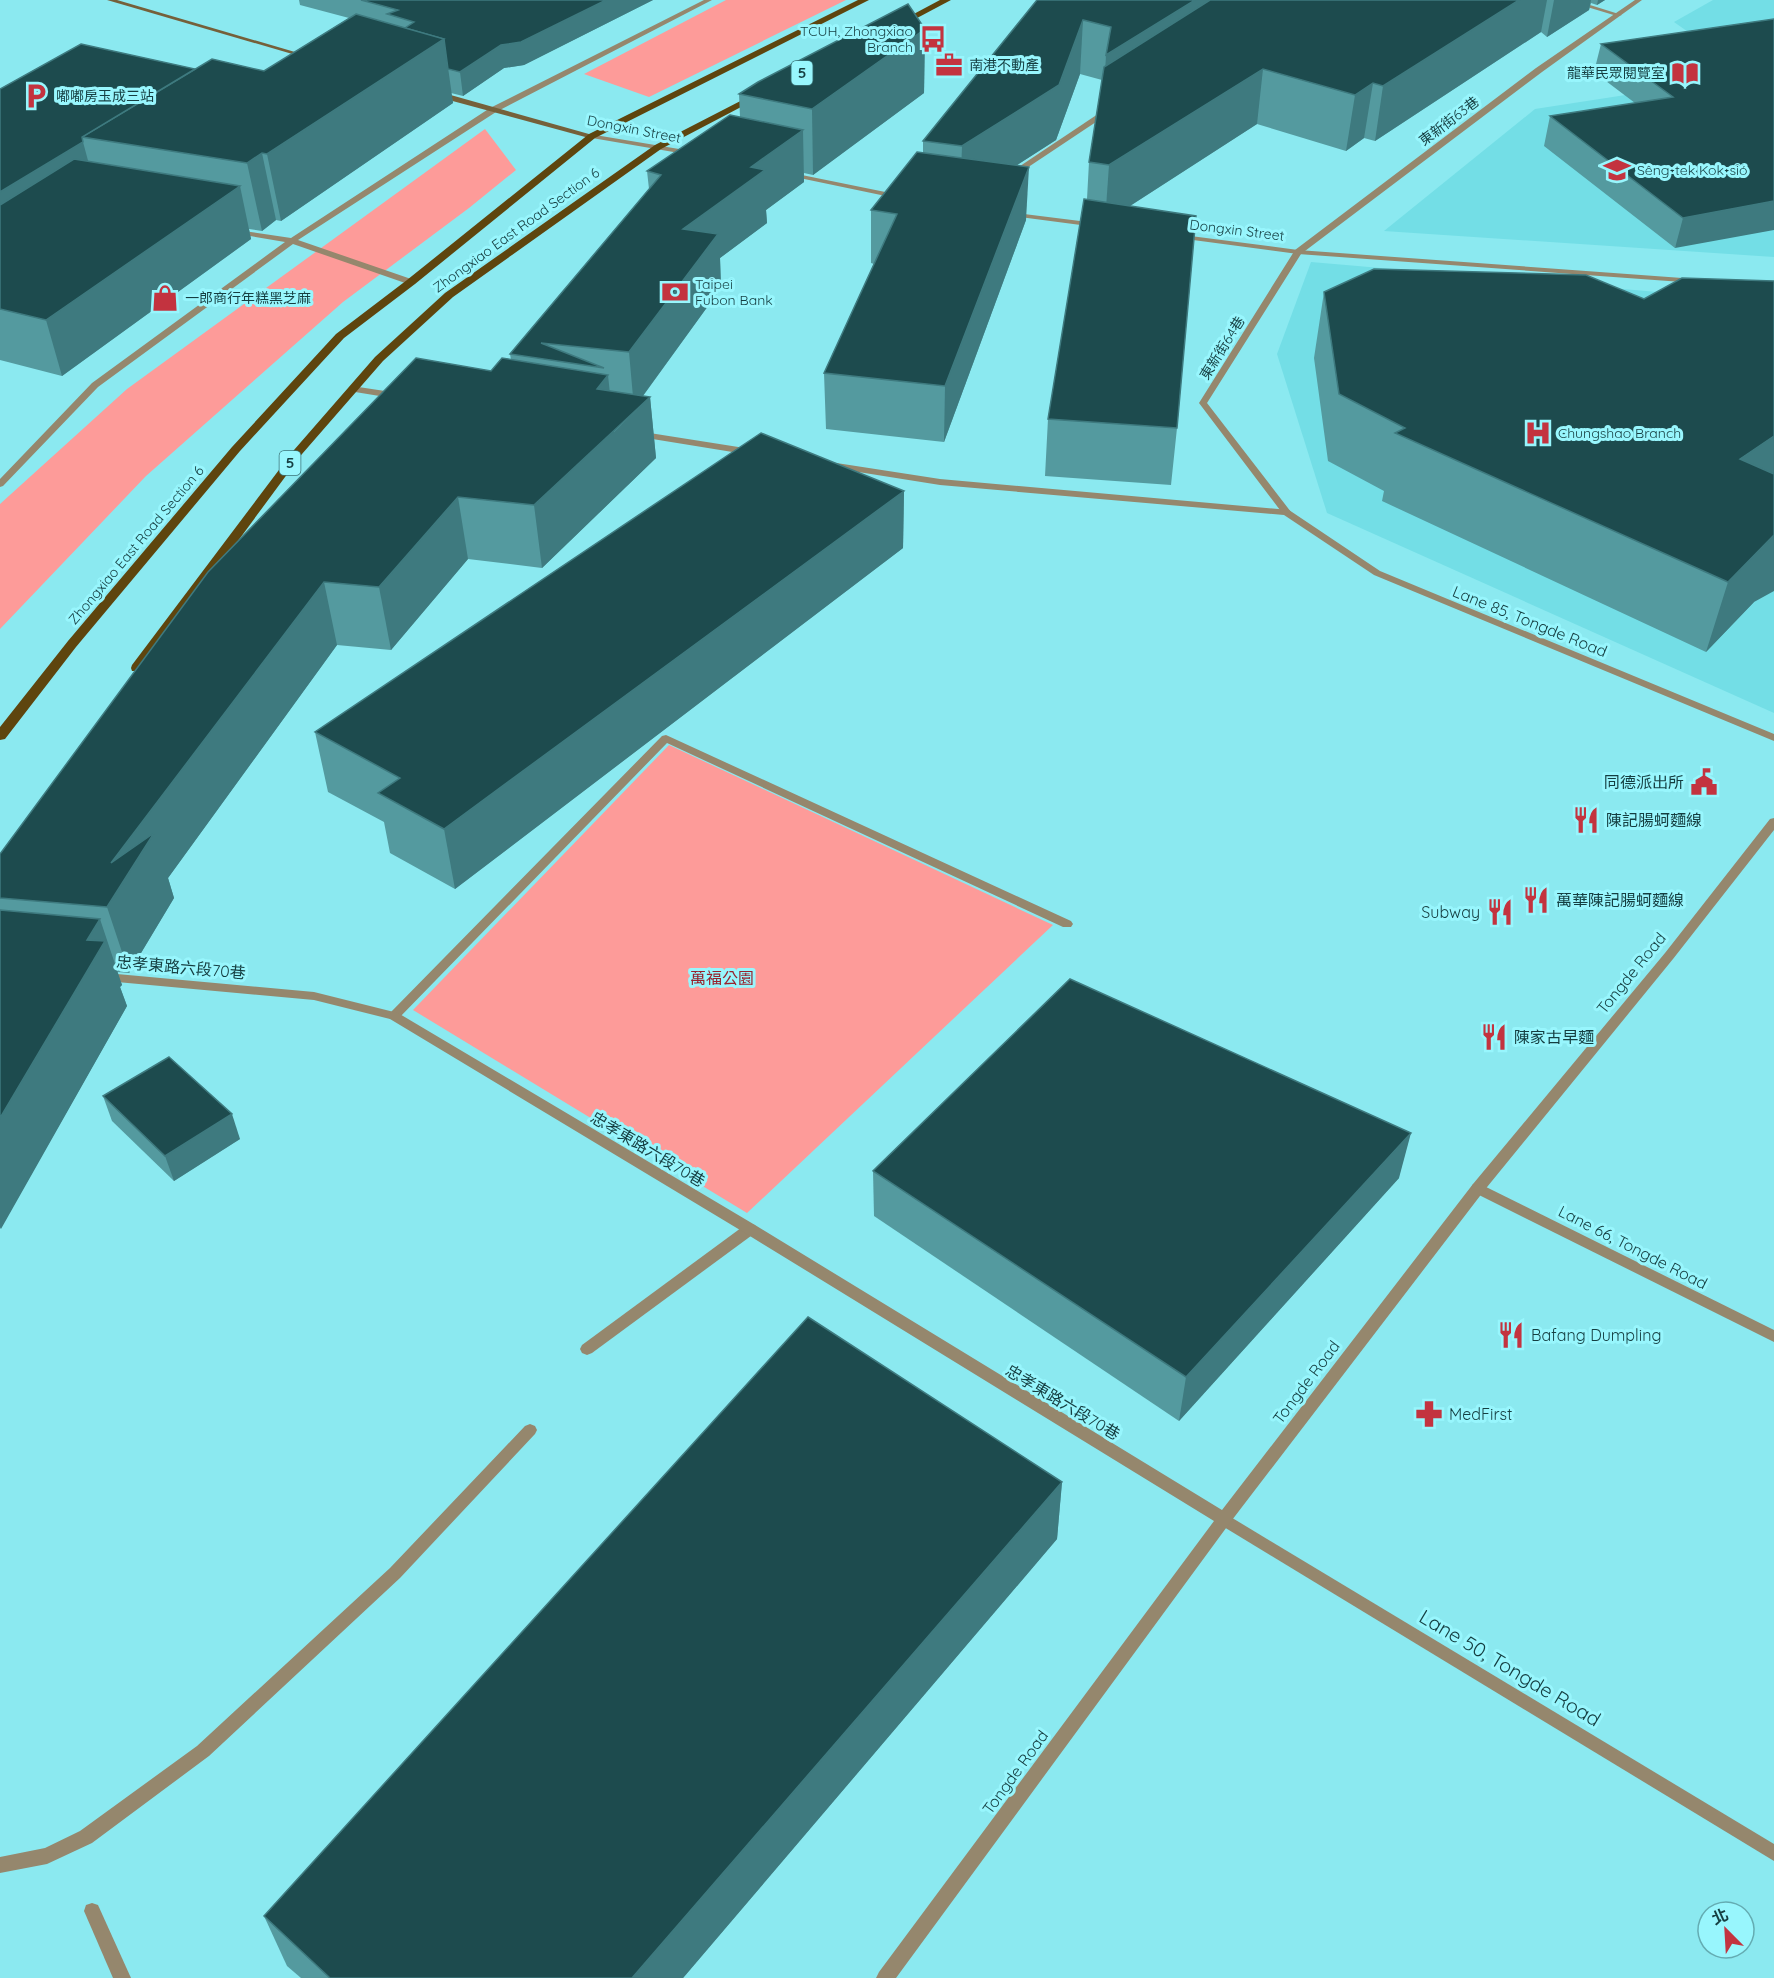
<svg xmlns="http://www.w3.org/2000/svg" width="1774" height="1978" viewBox="0 0 1774 1978" font-family="Quicksand,'Noto Sans TC',sans-serif">
	<style>
		.built { fill: #73dee6 }
		.green { fill: #fd9b99 }
		.lines { fill: none; stroke-linecap: round; stroke-linejoin: round }
		.service { fill: #95876d; fill-rule: evenodd }
		.minor { fill: #95876d; fill-rule: evenodd }
		.tertiary { fill: #95876d; fill-rule: evenodd }
		.secondary { fill: #75603a; fill-rule: evenodd }
		.primary { fill: #5e450e; fill-rule: evenodd }
		.wall { fill: #549a9f }
		.shaded-wall { fill: #3e7a7f }
		.building { fill: #1d4b4e; stroke: #3e7a7f; stroke-width: 1.5 }
		.labels { text-anchor: middle; stroke-width: 6; stroke-linejoin: round; paint-order: stroke }
		.far-poi-label { font-size: 14px; fill: #153e41; stroke: #98f6fd; text-anchor: start }
		.far-street-label { font-size: 14px; fill: #153e41; stroke: #98f6fd }
		.shield { fill: #98f6fd; stroke: #3c7579; stroke-width: 1.5 }
		.shield-label { font-size: 15px; font-weight: bold; fill: #153e41 }
		.street-label { font-size: 16px; fill: #153e41; stroke: #98f6fd }
		.poi-label { font-size: 16px; fill: #153e41; stroke: #98f6fd; text-anchor: start }
		.park-label { font-size: 16px; fill: #98222d; stroke: #98f6fd }
		.near-street-label { font-size: 20px; fill: #153e41; stroke: #98f6fd }
	</style>
	<rect width="100%" height="100%" fill="#8be9f0"/>
	<!-- built -->
	<g class="built">
		<polygon points="1713,0 1774,0 1774,45 1718,53 1674,22"/>
		<polygon points="1774,72 1774,257 1384,231 1535,109"/>
		<polygon points="1311,262 1774,302 1774,713 1327,513 1277,354"/>
	</g>
	<!-- green -->
	<g class="green">
		<polygon points="726,0 846,0 649,97 584,74"/>
		<polygon points="485,129 516,170 469,208 343,302 146,476 0,629 0,504 127,389"/>
		<polygon points="669,745 1053,925 747,1213 413,1010"/>
	</g>
	<g class="lines">
		<!-- service -->
		<g class="service">
			<polygon points="704,0 712,0 496,112 298,240 414,280 414,284 408,284 293,244 98,387 3,486 0,487 0,479 92,383 285,242 233,233 230,233 230,229 291,238 490,108"/>
			<polygon points="1564,0 1574,0 1622,15 1617,16"/>
			<polygon points="1107,108 1114,110 1015,176 1008,174"/>
			<polygon points="352,386 398,393 402,396 398,399 349,391 348,389"/>
			<polygon points="637,431 751,449 756,452 751,455 634,436 634,432"/>
			<polygon points="830,462 940,479 1289,510 1380,571 1774,734 1774,741 1374,575 1284,515 940,485 827,467 827,463"/>
			<polygon points="666,735 1071,921 1073,924 1071,927 1063,927 667,743 398,1019 390,1019 388,1016 390,1013 662,736"/>
			<polygon points="1478,1183 1774,1330 1774,1342 1473,1192 1471,1188 1473,1184"/>
			<polygon points="750,1224 755,1225 757,1229 755,1233 592,1353 587,1355 582,1353 580,1349 582,1345 745,1225"/>
			<polygon points="530,1424 535,1426 537,1430 535,1434 400,1578 209,1756 92,1843 47,1864 0,1873 0,1857 45,1848 80,1831 197,1746 390,1568 525,1426"/>
			<polygon points="1224,1513 1774,1844 1774,1861 1219,1524 1217,1519 1219,1514"/>
			<polygon points="92,1903 98,1905 131,1978 113,1978 84,1911 86,1905"/>
		</g>
		<!-- minor -->
		<g class="minor">
			<polygon points="1635,0 1642,0 1542,72 1301,254 1207,403 1291,512 1289,514 1283,514 1199,403 1295,250 1536,68"/>
			<polygon points="1774,818 1774,830 1673,959 1483,1192 1229,1524 896,1978 876,1978 879,1972 1214,1521 745,1233 390,1019 314,1000 106,981 100,977 106,973 314,992 398,1013 755,1225 1222,1510 1473,1184 1665,953 1770,819"/>
		</g>
		<!-- tertiary -->
		<g class="tertiary">
			<polygon points="589,134 691,151 695,153 691,155 592,138 588,136"/>
			<polygon points="787,172 900,195 904,197 900,199 790,176 787,176"/>
			<polygon points="1009,212 1096,223 1100,225 1096,227 1012,216 1008,214"/>
			<polygon points="1175,234 1298,250 1696,279 1700,281 1696,283 1298,254 1178,238 1174,236"/>
		</g>
		<!-- secondary -->
		<g class="secondary">
			<polygon points="107,0 117,0 312,57 306,58"/>
			<polygon points="434,92 440,92 596,136 589,138 434,96"/>
		</g>
		<!-- primary -->
		<g class="primary">
			<polygon points="858,0 869,0 595,138 415,284 344,338 240,451 76,647 5,739 0,740 0,727 68,641 232,447 336,334 407,280 589,134"/>
			<polygon points="940,0 951,0 902,26 895,24"/>
			<polygon points="754,94 762,96 661,149 453,297 383,361 302,454 142,671 132,671 131,668 132,665 294,450 375,357 445,293 655,145"/>
		</g>
	</g>
	<!-- wall -->
	<g class="wall">
		<polygon points="299,0 653,0 524,65 504,68 463,96 451,93 453,103 281,221 276,220 262,231 249,229 251,239 62,376 0,360 0,89 195,69 264,71 349,18 300,5"/>
		<polygon points="1037,0 1605,0 1597,5 1591,3 1589,10 1547,37 1541,32 1375,141 1364,138 1346,151 1257,124 1130,206 1177,428 1171,485 1045,476 1048,419 1087,199 1089,162 1102,80 1080,74 1056,140 1017,165 1026,220 944,442 826,429 824,373 874,264 871,263 871,210 923,153 923,141"/>
		<polygon points="1774,19 1675,248 1544,146 1550,116 1635,103 1594,72 1601,44"/>
		<polygon points="925,29 924,93 813,175 804,173 804,182 766,210 767,223 720,258 721,288 643,396 650,397 656,458 542,568 468,559 391,650 337,645 168,878 174,898 129,973 117,972 122,985 120,987 127,1006 0,1229 0,854 491,371 511,360 510,354 649,189 647,171 740,117 739,94"/>
		<polygon points="1324,292 1644,299 1754,602 1706,652 1382,501 1384,491 1328,461 1314,358"/>
		<polygon points="904,491 903,548 455,889 390,853 384,822 328,792 315,732"/>
		<polygon points="103,1096 240,1139 174,1181 112,1121"/>
		<polygon points="873,1171 1399,1178 1179,1421 874,1216"/>
		<polygon points="1062,1482 1057,1539 683,1978 301,1978 287,1966 264,1916"/>
	</g>
	<!-- shaded-wall -->
	<g class="shaded-wall">
		<polygon points="606,0 653,0 524,65 504,68 463,96 460,72 501,45"/>
		<polygon points="1195,0 1243,0 1103,110 1106,55"/>
		<polygon points="1519,0 1547,0 1541,32 1375,141 1383,86"/>
		<polygon points="1554,0 1591,0 1589,10 1547,37"/>
		<polygon points="1598,0 1605,0 1597,5"/>
		<polygon points="1083,20 1080,74 1056,140 960,202 962,146"/>
		<polygon points="925,29 924,93 813,175 812,109"/>
		<polygon points="444,39 453,103 281,221 267,154"/>
		<polygon points="1263,69 1257,124 1105,222 1109,165"/>
		<polygon points="1373,83 1364,138 1346,151 1355,95"/>
		<polygon points="803,130 804,182 766,210 767,223 720,258 721,288 634,408 629,352 683,229 751,167"/>
		<polygon points="83,142 97,194 0,255 0,192"/>
		<polygon points="262,153 276,220 262,231 247,163"/>
		<polygon points="1029,167 1026,220 944,442 945,386"/>
		<polygon points="240,186 251,239 62,376 46,320"/>
		<polygon points="1774,201 1774,230 1675,248 1683,218"/>
		<polygon points="608,375 614,432 650,397 656,458 542,568 534,505 597,389"/>
		<polygon points="1774,436 1774,489 1740,459"/>
		<polygon points="904,491 903,548 455,889 444,829"/>
		<polygon points="458,497 468,559 391,650 379,587"/>
		<polygon points="1774,535 1774,591 1754,602 1706,652 1728,582"/>
		<polygon points="324,582 337,645 168,878 174,898 129,973 107,907 111,863"/>
		<polygon points="100,919 122,985 120,987 127,1006 1,1229 0,1227 0,1118 87,940"/>
		<polygon points="232,1114 240,1139 174,1181 165,1156"/>
		<polygon points="1411,1133 1399,1178 1179,1421 1186,1377"/>
		<polygon points="1062,1482 1057,1539 683,1978 632,1978"/>
	</g>
	<!-- building -->
	<g class="building">
		<polygon points="361,0 606,0 521,42 501,45 460,72 448,69 444,39 405,28 414,22 387,14 398,10"/>
		<polygon points="1037,0 1195,0 1106,55 1111,27 1083,20 1059,85 962,146 923,141"/>
		<polygon points="1210,0 1519,0 1383,86 1373,83 1355,95 1263,69 1109,165 1089,162 1104,67"/>
		<polygon points="908,4 925,29 812,109 739,94 758,82"/>
		<polygon points="356,14 444,39 267,154 262,153 247,163 82,137 212,59 264,71"/>
		<polygon points="1774,19 1774,201 1683,218 1550,116 1673,97 1601,44"/>
		<polygon points="81,44 195,69 82,137 83,142 0,192 0,89"/>
		<polygon points="730,115 803,130 751,167 765,170 683,229 718,234 629,352 541,343 604,368 510,354 661,175 647,171"/>
		<polygon points="917,152 1029,167 945,386 824,373 897,214 871,210"/>
		<polygon points="74,159 240,186 46,320 0,309 0,205"/>
		<polygon points="1084,199 1196,216 1177,428 1048,419"/>
		<polygon points="1374,269 1586,275 1644,299 1682,278 1774,281 1774,436 1740,459 1774,474 1774,535 1728,582 1395,433 1405,428 1339,394 1324,292"/>
		<polygon points="416,358 491,371 502,358 608,375 597,389 650,397 534,505 458,497 379,587 324,582 111,863 154,833 107,907 0,898 0,854 208,572"/>
		<polygon points="761,433 904,491 444,829 378,793 400,778 315,732"/>
		<polygon points="0,910 100,919 87,940 105,941 0,1118"/>
		<polygon points="1070,979 1411,1133 1186,1377 873,1171"/>
		<polygon points="169,1057 232,1114 165,1156 103,1096"/>
		<polygon points="808,1317 1062,1482 632,1978 330,1978 264,1916"/>
	</g>
	<!-- icons -->
	<defs>
		<symbol id="bus-bare" viewBox="-9 -9 18 18"><path d="M-5-6H5V4H4V6H2V4H-2V6H-4V4H-5ZM-3.5-4V0h7V-4ZM-3.5 1.2v1.5H-2V1.2ZM2 1.2v1.5H3.5V1.2Z" fill="#c3333f" stroke="#98f6fd" stroke-width="2.5" paint-order="stroke"/></symbol>
		<symbol id="office-bare" viewBox="-9 -9 18 18"><path d="M-6-3h4V-5.5h4V-3h4V5H-6ZM-1-4.5V-3h2v-1.5ZM-6 0V1H6V0Z" fill="#c3333f" stroke="#98f6fd" stroke-width="2.5" paint-order="stroke"/></symbol>
		<symbol id="library-bare" viewBox="-9 -9 18 18"><path d="M-6-4Q-3-5.5-.7-3.5V5Q-3 3-6 4ZM6-4Q3-5.5 .7-3.5V5Q3 3 6 4Z" fill="#c3333f" stroke="#98f6fd" stroke-width="2.5" paint-order="stroke"/></symbol>
		<symbol id="parking-bare" viewBox="-9 -9 18 18"><path d="M-3.5-5.5H1a3.5 3.5 0 0 1 0 7H-1V5.5H-3.5ZM-1-3.4V-.6H.8a1.4 1.4 0 0 0 0-2.8Z" fill="#c3333f" stroke="#98f6fd" stroke-width="2.5" paint-order="stroke"/></symbol>
		<symbol id="school-bare" viewBox="-9 -9 18 18"><path d="M0-5L7-2L0 1L-7-2ZM-4 1L0 2.5L4 1V4Q0 6-4 4Z" fill="#c3333f" stroke="#98f6fd" stroke-width="2.5" paint-order="stroke"/></symbol>
		<symbol id="bank-bare" viewBox="-9 -9 18 18"><path d="M-6-4H6V4H-6ZM0-2.3a2.3 2.3 0 1 0 0 4.6a2.3 2.3 0 1 0 0-4.6Z" fill="#c3333f" stroke="#98f6fd" stroke-width="2.5" paint-order="stroke"/></symbol>
		<symbol id="shop-bare" viewBox="-9 -9 18 18"><path d="M-5-2.5h2.3a2.7 3.5 0 0 1 5.4 0H5L5.5 6h-11ZM-1.5-2.5h3a1.5 2.3 0 0 0-3 0Z" fill="#c3333f" stroke="#98f6fd" stroke-width="2.5" paint-order="stroke"/></symbol>
		<symbol id="hospital-bare" viewBox="-9 -9 18 18"><path d="M-5-5h3v3.5h4V-5h3V5h-3V1.5h-4V5h-3Z" fill="#c3333f" stroke="#98f6fd" stroke-width="2.5" paint-order="stroke"/></symbol>
		<symbol id="civic-bare" viewBox="-9 -9 18 18"><path d="M-.6-6.5H3V-4.5H.6V-3L4-1V1h2V6H-6V1h2V-1L-.6-3ZM-1.2 2.5V6h2.4V2.5Z" fill="#c3333f" stroke="#98f6fd" stroke-width="2.5" paint-order="stroke"/></symbol>
		<symbol id="restaurant-bare" viewBox="-9 -9 18 18"><path d="M-5-6h1v4h1v-4h1v4h1v-4h1v5L-1.5 .5V6h-2V.5L-5-1ZM5-6V6H3V1.5H1.5Q1.5-4 5-6Z" fill="#c3333f" stroke="#98f6fd" stroke-width="2.5" paint-order="stroke"/></symbol>
		<symbol id="pharmacy-bare" viewBox="-9 -9 18 18"><path d="M-2-6h4v4h4v4h-4v4h-4v-4h-4v-4h4Z" fill="#c3333f" stroke="#98f6fd" stroke-width="2.5" paint-order="stroke"/></symbol>
	</defs>
	<g fill-rule="evenodd">
		<use href="#bus-bare" x="914" y="20" width="38" height="38"/>
		<use href="#office-bare" x="930" y="46" width="38" height="38"/>
		<use href="#library-bare" x="1666" y="54" width="38" height="38"/>
		<use href="#parking-bare" x="17" y="77" width="38" height="38"/>
		<use href="#school-bare" x="1598" y="151" width="38" height="38"/>
		<use href="#bank-bare" x="656" y="273" width="38" height="38"/>
		<use href="#shop-bare" x="146" y="279" width="38" height="38"/>
		<use href="#hospital-bare" x="1519" y="414" width="38" height="38"/>
		<use href="#civic-bare" x="1685" y="763" width="38" height="38"/>
		<use href="#restaurant-bare" x="1567" y="801" width="38" height="38"/>
		<use href="#restaurant-bare" x="1517" y="881" width="38" height="38"/>
		<use href="#restaurant-bare" x="1481" y="893" width="38" height="38"/>
		<use href="#restaurant-bare" x="1475" y="1018" width="38" height="38"/>
		<use href="#restaurant-bare" x="1492" y="1316" width="38" height="38"/>
		<use href="#pharmacy-bare" x="1410" y="1395" width="38" height="38"/>
	</g>
	<g class="labels">
		<!-- far-poi labels -->
		<g class="far-poi-label">
			<text x="913" y="36" text-anchor="end">TCUH, Zhongxiao<tspan x="913" dy="16">Branch</tspan></text>
			<text x="969" y="70">南港不動產</text>
			<text x="1665" y="78" text-anchor="end">龍華民眾閱覽室</text>
			<text x="56" y="101">嘟嘟房玉成三站</text>
			<text x="1637" y="175">Sêng-tek Kok-sió</text>
			<text x="695" y="289">Taipei<tspan x="695" dy="16">Fubon Bank</tspan></text>
			<text x="185" y="303">一郎商行年糕黑芝麻</text>
			<text x="1558" y="438">Chungshao Branch</text>
		</g>
		<!-- far-street labels -->
		<g class="far-street-label">
			<text transform="translate(1449 121) rotate(-37)" y="5">東新街63巷</text>
			<text transform="translate(634 129) rotate(11)" y="5">Dongxin Street</text>
			<text transform="translate(516 230) rotate(-36)" y="5">Zhongxiao East Road Section 6</text>
			<text transform="translate(1237 230) rotate(7)" y="5">Dongxin Street</text>
			<text transform="translate(1222 348) rotate(-58)" y="5">東新街64巷</text>
			<text transform="translate(136 545) rotate(-50)" y="5">Zhongxiao East Road Section 6</text>
		</g>
		<!-- shield labels -->
		<g class="shield">
			<rect x="791.5" y="61" width="21" height="24" rx="4.5"/>
			<rect x="279.5" y="451" width="21" height="24" rx="4.5"/>
		</g>
		<g class="shield-label">
			<text x="802" y="78">5</text>
			<text x="290" y="468">5</text>
		</g>
		<!-- street labels -->
		<g class="street-label">
			<text transform="translate(1530 621) rotate(22)" y="6">Lane 85, Tongde Road</text>
			<text transform="translate(181 967) rotate(5)" y="6">忠孝東路六段70巷</text>
			<text transform="translate(1631 973) rotate(-51)" y="6">Tongde Road</text>
			<text transform="translate(648 1149) rotate(31)" y="6">忠孝東路六段70巷</text>
			<text transform="translate(1633 1247) rotate(27)" y="6">Lane 66, Tongde Road</text>
			<text transform="translate(1306 1382) rotate(-53)" y="6">Tongde Road</text>
			<text transform="translate(1063 1402) rotate(31)" y="6">忠孝東路六段70巷</text>
			<text transform="translate(1015 1772) rotate(-54)" y="6">Tongde Road</text>
		</g>
		<!-- poi labels -->
		<g class="poi-label">
			<text x="1684" y="788" text-anchor="end">同德派出所</text>
			<text x="1606" y="826">陳記腸蚵麵線</text>
			<text x="1556" y="906">萬華陳記腸蚵麵線</text>
			<text x="1480" y="918" text-anchor="end">Subway</text>
			<text x="1514" y="1043">陳家古早麵</text>
			<text x="1531" y="1341">Bafang Dumpling</text>
			<text x="1449" y="1420">MedFirst</text>
		</g>
		<!-- park labels -->
		<g class="park-label">
			<text x="722" y="984">萬福公園</text>
		</g>
		<!-- near-street labels -->
		<g class="near-street-label">
			<text transform="translate(1510 1668) rotate(31)" y="7">Lane 50, Tongde Road</text>
		</g>
	</g>
	<!-- north arrow -->
	<g transform="translate(1726 1930) rotate(336)"><circle r="28" fill="#98f6fd" stroke="#64acb2" stroke-width="1.5"/>
	<path d="M0-4.5L10 22L0 15L-10 22Z" fill="#c3333f"/>
	<text y="-9" font-size="16" font-weight="bold" text-anchor="middle" fill="#153e41">北</text>
	</g>
</svg>
